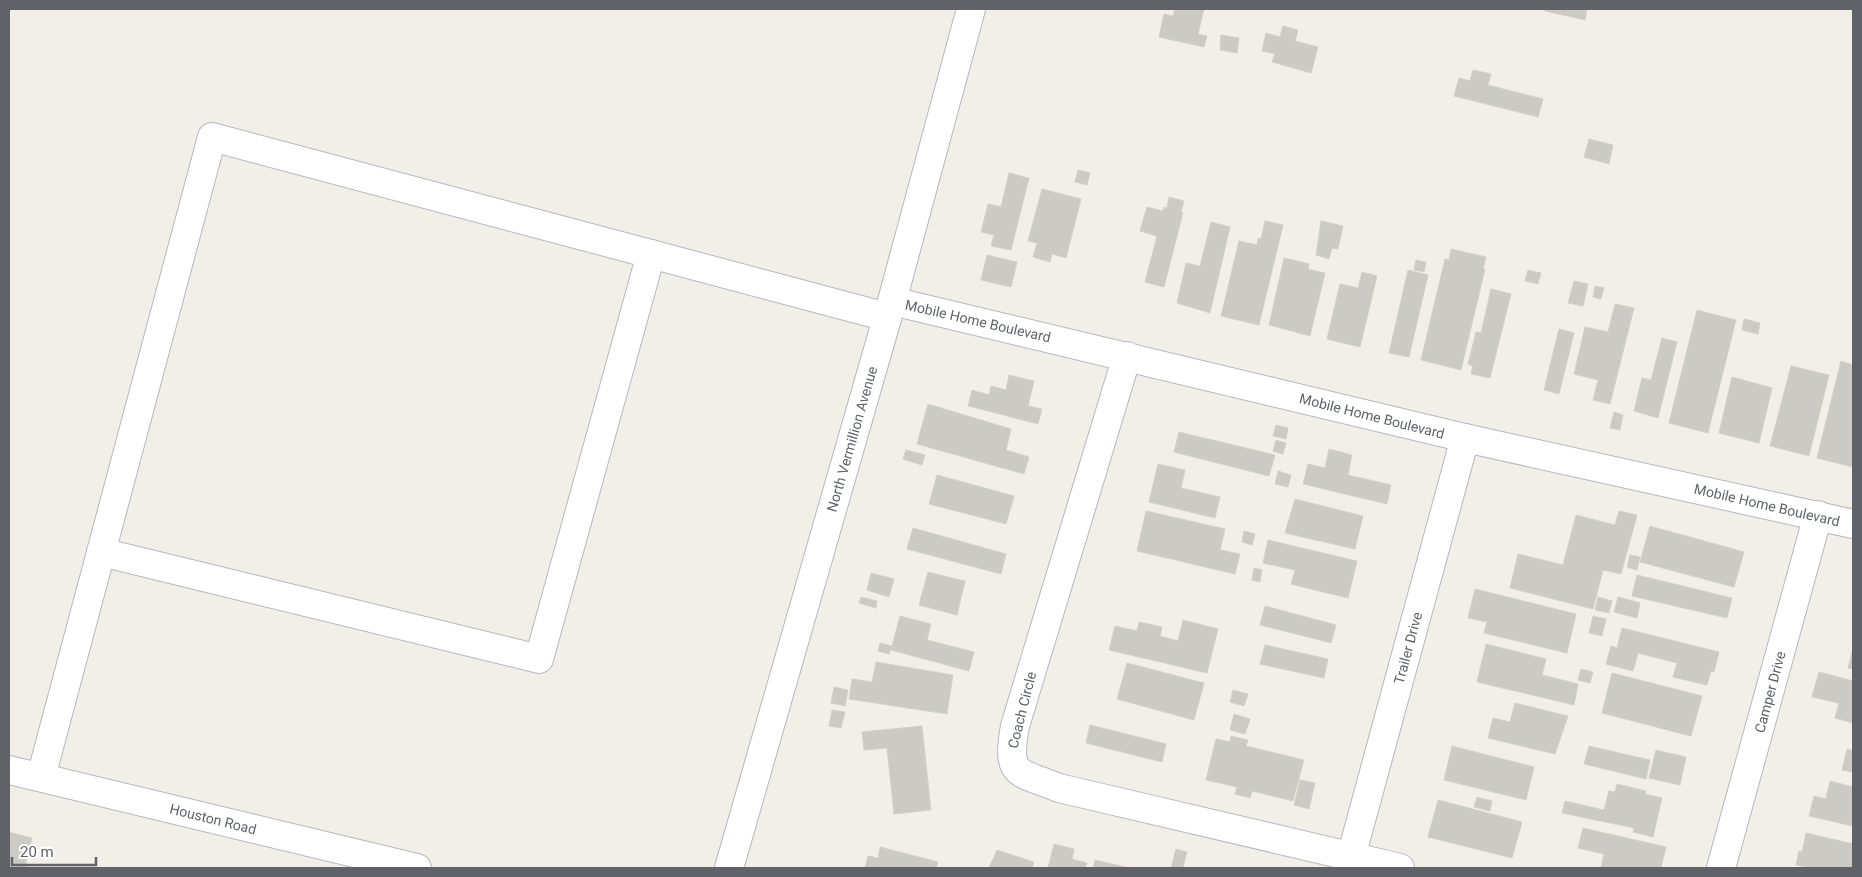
<svg xmlns="http://www.w3.org/2000/svg" width="1862" height="877" viewBox="0 0 1862 877" font-family="Roboto,sans-serif">
	<style>
		.building { fill: #cccac5; stroke: #d6d1c6 }
		.lines { fill: none; stroke-linecap: round; stroke-linejoin: round }
		.minor-casing { stroke: #b5b8bc; stroke-width: 30 }
		.minor { stroke: #fff; stroke-width: 28 }
		.labels { text-anchor: middle; stroke-width: 4; stroke-linejoin: round; paint-order: stroke }
		.street-label { font-size: 14px; fill: #5f6368; stroke: #fff }
	</style>
	<rect width="100%" height="100%" fill="#f1efe8"/>
	<!-- building -->
	<g class="building">
		<polygon points="1175,9 1204,9 1198,34 1207,36 1204,47 1159,37 1164,14 1173,16"/>
		<polygon points="1546,9 1587,9 1585,20 1545,11"/>
		<polygon points="1283,26 1298,30 1295,41 1318,47 1311,73 1272,62 1275,54 1262,51 1266,33 1280,37"/>
		<polygon points="1221,35 1239,38 1237,53 1220,50"/>
		<polygon points="1473,70 1491,74 1488,85 1543,99 1538,117 1454,96 1459,78 1470,81"/>
		<polygon points="1589,139 1613,145 1609,164 1584,157"/>
		<polygon points="1078,170 1090,173 1087,185 1075,182"/>
		<polygon points="1009,173 1029,178 1011,250 991,246 994,235 981,232 988,204 1001,207"/>
		<polygon points="1042,189 1081,199 1066,258 1052,254 1050,262 1033,257 1037,243 1028,241"/>
		<polygon points="1169,197 1184,201 1181,212 1183,213 1164,287 1145,282 1157,236 1140,231 1147,207 1163,211 1164,207 1167,208"/>
		<polygon points="1265,221 1283,225 1259,325 1221,316 1239,241 1257,245 1258,238 1261,239"/>
		<polygon points="1321,221 1343,226 1338,249 1332,248 1329,259 1316,255"/>
		<polygon points="1211,222 1230,227 1210,313 1177,303 1186,263 1200,266"/>
		<polygon points="1451,249 1486,257 1483,269 1485,269 1461,370 1421,360 1445,259 1449,260"/>
		<polygon points="987,255 1017,262 1011,287 981,280"/>
		<polygon points="1284,258 1309,264 1308,269 1325,273 1310,336 1269,325"/>
		<polygon points="1416,260 1426,262 1424,272 1414,270"/>
		<polygon points="1408,270 1428,275 1409,357 1389,353"/>
		<polygon points="1528,270 1541,273 1538,284 1525,281"/>
		<polygon points="1362,272 1377,276 1360,347 1327,339 1340,284 1358,288"/>
		<polygon points="1574,281 1588,284 1583,306 1568,303"/>
		<polygon points="1595,286 1604,288 1601,299 1593,297"/>
		<polygon points="1491,289 1511,294 1490,378 1471,374 1473,366 1468,364 1476,332 1481,333"/>
		<polygon points="1615,304 1634,308 1610,404 1593,400 1598,380 1574,374 1585,327 1608,332"/>
		<polygon points="1697,310 1736,320 1708,433 1669,423"/>
		<polygon points="1744,319 1760,323 1758,334 1742,330"/>
		<polygon points="1559,329 1574,333 1559,394 1544,390"/>
		<polygon points="1662,338 1677,342 1658,418 1634,411 1642,378 1651,380"/>
		<polygon points="1841,361 1853,365 1853,467 1817,458"/>
		<polygon points="1791,366 1829,375 1809,456 1770,446"/>
		<polygon points="1009,375 1034,381 1028,406 1042,409 1038,424 968,406 972,390 989,395 991,386 1006,390"/>
		<polygon points="1732,377 1772,388 1759,443 1719,433"/>
		<polygon points="928,404 1011,429 1006,450 1029,457 1024,474 917,444"/>
		<polygon points="1614,412 1623,415 1620,430 1610,428"/>
		<polygon points="1276,425 1288,428 1286,439 1273,436"/>
		<polygon points="1179,432 1275,455 1269,476 1174,452"/>
		<polygon points="1276,440 1286,443 1283,454 1273,451"/>
		<polygon points="1329,449 1352,455 1348,475 1391,485 1387,504 1303,484 1308,464 1325,468"/>
		<polygon points="906,450 925,455 922,465 903,459"/>
		<polygon points="1158,464 1185,470 1181,488 1220,497 1215,518 1149,502"/>
		<polygon points="1278,471 1291,475 1288,487 1275,484"/>
		<polygon points="937,475 1014,496 1006,524 929,504"/>
		<polygon points="1295,499 1363,516 1355,549 1285,533"/>
		<polygon points="1146,511 1225,529 1220,550 1240,554 1235,574 1137,551"/>
		<polygon points="1619,511 1637,515 1621,574 1603,570 1593,609 1510,588 1518,554 1563,565 1576,515 1615,525"/>
		<polygon points="1650,526 1744,552 1734,587 1640,562"/>
		<polygon points="913,528 1006,554 1001,574 907,549"/>
		<polygon points="1244,531 1255,534 1252,545 1242,542"/>
		<polygon points="1268,540 1357,561 1348,598 1291,584 1295,570 1263,563"/>
		<polygon points="1630,555 1640,557 1637,570 1627,567"/>
		<polygon points="1254,568 1262,570 1260,582 1252,580"/>
		<polygon points="928,572 965,581 957,615 919,605"/>
		<polygon points="871,573 894,579 889,597 867,590"/>
		<polygon points="1637,575 1732,598 1727,618 1632,596"/>
		<polygon points="1475,589 1576,614 1567,653 1484,633 1487,622 1468,618"/>
		<polygon points="861,597 877,601 876,608 859,603"/>
		<polygon points="1598,597 1612,601 1609,613 1595,610"/>
		<polygon points="1618,597 1640,603 1637,618 1614,612"/>
		<polygon points="1265,606 1336,625 1331,643 1260,625"/>
		<polygon points="900,616 931,624 927,640 974,652 969,671 891,650"/>
		<polygon points="1593,616 1606,619 1602,636 1589,633"/>
		<polygon points="1183,620 1218,629 1207,673 1109,650 1115,626 1137,631 1139,622 1162,627 1160,636 1178,641"/>
		<polygon points="1622,628 1719,652 1714,672 1711,671 1707,685 1673,677 1677,663 1638,653 1633,671 1606,664 1611,646 1617,648"/>
		<polygon points="880,643 892,646 889,654 878,651"/>
		<polygon points="1486,644 1546,659 1542,675 1578,684 1574,705 1477,682"/>
		<polygon points="1265,645 1328,659 1324,678 1260,664"/>
		<polygon points="1853,648 1853,669 1848,668"/>
		<polygon points="876,662 953,675 947,714 849,699 852,679 872,682"/>
		<polygon points="1127,663 1204,683 1194,720 1117,699"/>
		<polygon points="1581,669 1593,672 1590,683 1578,680"/>
		<polygon points="1819,672 1853,681 1853,723 1835,718 1839,703 1812,697"/>
		<polygon points="1612,673 1702,696 1691,736 1602,713"/>
		<polygon points="834,687 848,690 845,706 831,703"/>
		<polygon points="1233,690 1248,694 1244,706 1230,702"/>
		<polygon points="1515,703 1568,716 1555,754 1488,738 1493,718 1510,722"/>
		<polygon points="832,710 845,712 841,728 829,726"/>
		<polygon points="1234,714 1250,719 1245,734 1230,730"/>
		<polygon points="1090,725 1166,744 1162,762 1086,743"/>
		<polygon points="922,726 931,810 894,814 887,748 864,750 862,732"/>
		<polygon points="1231,736 1248,740 1246,746 1304,760 1293,801 1252,791 1250,798 1235,794 1237,787 1206,780 1216,739 1230,742"/>
		<polygon points="1452,746 1534,767 1526,800 1444,780"/>
		<polygon points="1589,746 1650,760 1646,779 1584,764"/>
		<polygon points="1847,749 1853,751 1853,772 1842,770"/>
		<polygon points="1656,750 1686,757 1680,785 1649,778"/>
		<polygon points="1300,780 1315,783 1309,809 1294,805"/>
		<polygon points="1830,781 1853,787 1853,826 1809,816 1814,796 1826,799"/>
		<polygon points="1617,784 1646,791 1645,794 1662,798 1653,837 1633,832 1634,828 1562,813 1565,801 1604,810 1609,791 1615,792"/>
		<polygon points="1477,797 1492,801 1490,811 1474,807"/>
		<polygon points="1438,800 1522,822 1512,858 1428,837"/>
		<polygon points="1583,828 1666,847 1661,868 1601,868 1604,854 1578,848"/>
		<polygon points="9,832 32,838 25,867 32,868 9,868"/>
		<polygon points="1806,833 1853,844 1853,868 1811,868 1796,865 1799,851 1802,852"/>
		<polygon points="1054,844 1074,849 1072,859 1087,863 1085,868 1048,868"/>
		<polygon points="880,847 938,862 936,868 865,868 868,856 878,858"/>
		<polygon points="1176,849 1187,852 1183,868 1171,868"/>
		<polygon points="997,850 1034,862 1032,868 989,868"/>
		<polygon points="1095,860 1130,868 1093,868"/>
	</g>
	<g class="lines">
		<defs>
			<g id="minor">
				<polyline points="892,301 1465,438 1853,524"/>
				<path d="M1127 356 1015 726C1006 777 1017 771 1059 788L1400 868"/>
				<polyline points="101,552 539,659 651,254"/>
				<polyline points="9,770 417,868"/>
				<polyline points="41,777 212,137 887,317"/>
				<polyline points="1351,857 1465,438"/>
				<polyline points="729,868 892,301 971,9"/>
				<polyline points="1721,868 1818,515"/>
			</g>
		</defs>
		<!-- minor casing -->
		<use href="#minor" class="minor-casing"/>
		<!-- minor -->
		<use href="#minor" class="minor"/>
	</g>
	<g class="labels">
		<!-- street labels -->
		<g class="street-label">
			<text transform="translate(978 321) rotate(13)" y="5">Mobile Home Boulevard</text>
			<text transform="translate(1372 416) rotate(14)" y="5">Mobile Home Boulevard</text>
			<text transform="translate(852 439) rotate(-74)" y="5">North Vermillion Avenue</text>
			<text transform="translate(1767 505) rotate(13)" y="5">Mobile Home Boulevard</text>
			<text transform="translate(1408 648) rotate(-75)" y="5">Trailer Drive</text>
			<text transform="translate(1770 692) rotate(-75)" y="5">Camper Drive</text>
			<text transform="translate(1022 710) rotate(-76)" y="5">Coach Circle</text>
			<text transform="translate(213 819) rotate(14)" y="5">Houston Road</text>
		</g>
	</g>
	<!-- border -->
	<rect width="1862" height="877" fill="none" stroke="#5f6368" stroke-width="20"/>
	<!-- scale -->
	<path d="M12 857v8h84v-8" fill="none" stroke="#5f6368" stroke-width="2.5"/>
	<text x="20" y="857" font-size="15" fill="#5f6368" stroke="#ffffff" stroke-width="4" paint-order="stroke">20 m</text>
</svg>
